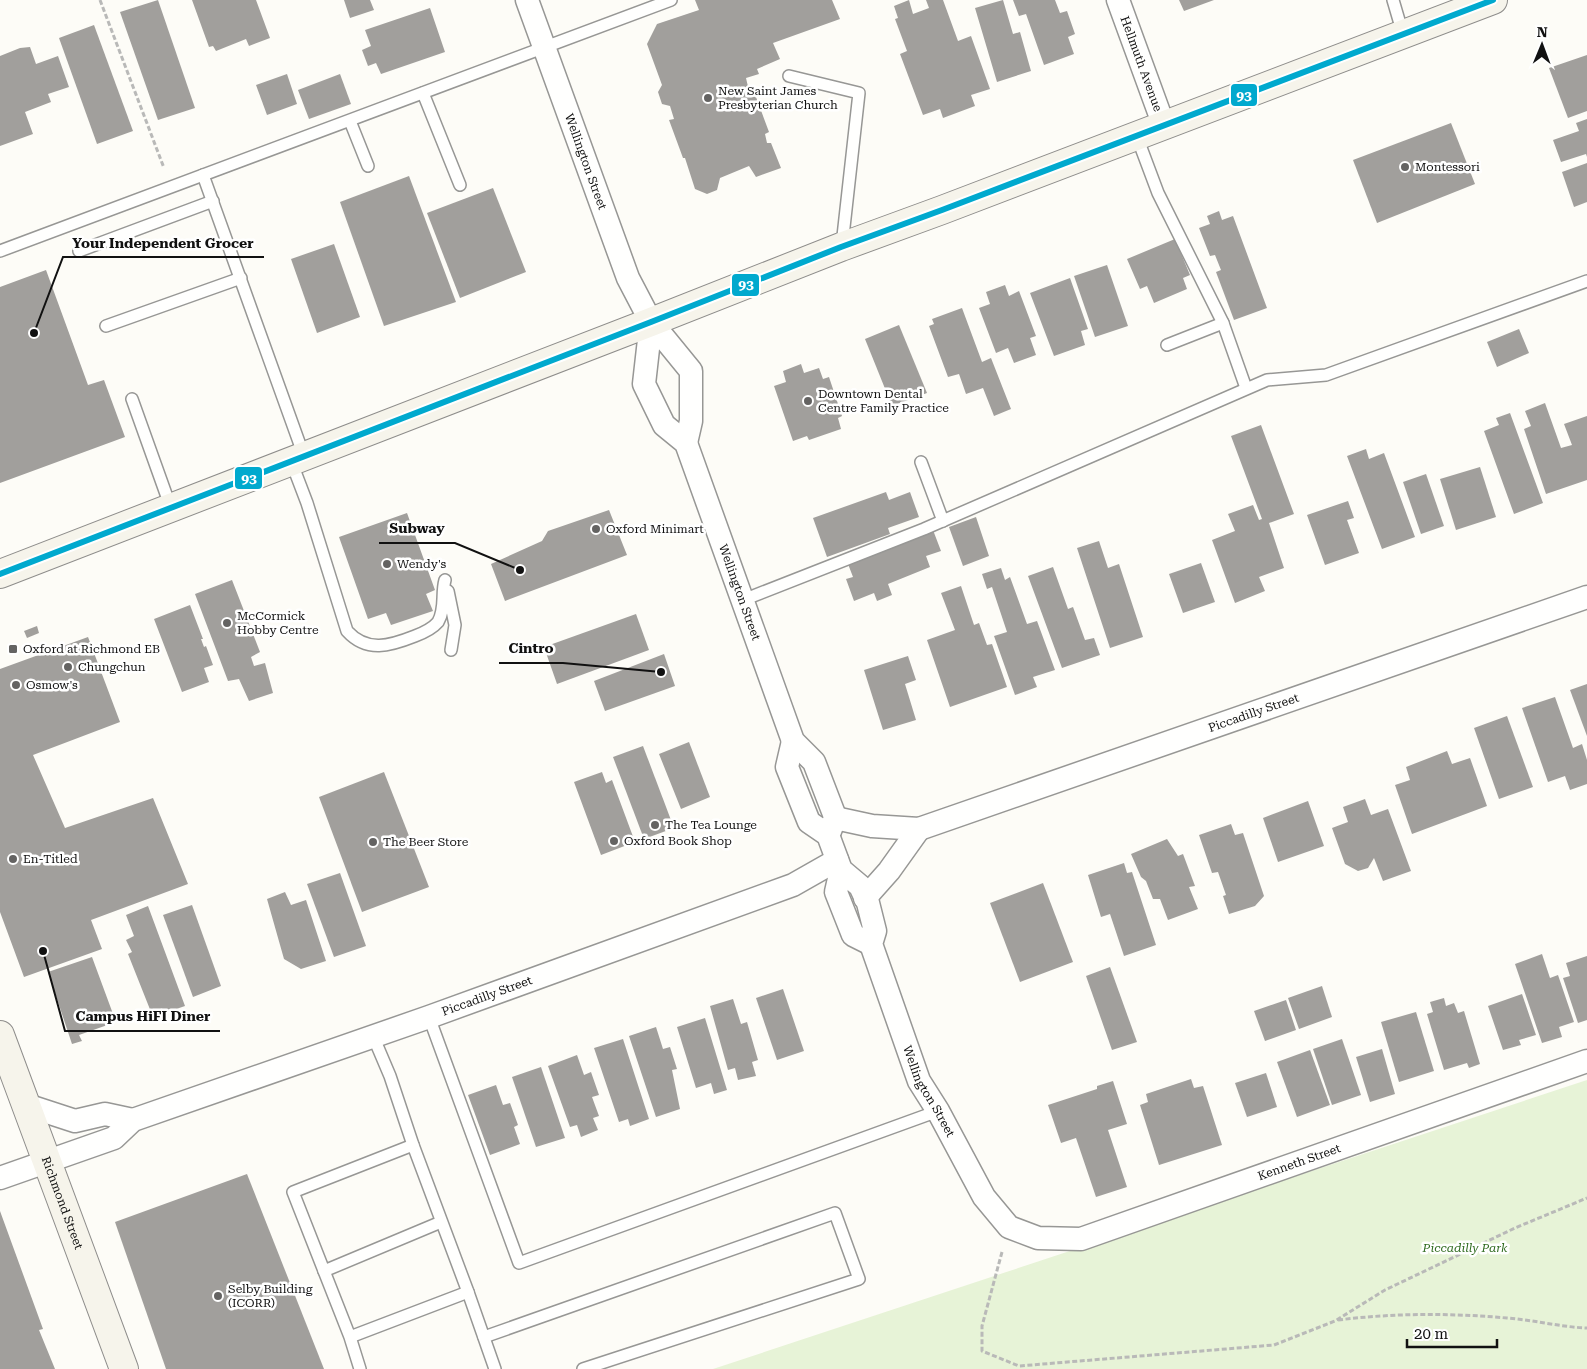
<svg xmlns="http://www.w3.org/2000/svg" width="1587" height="1369" viewBox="0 0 1587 1369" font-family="'Roboto Serif',serif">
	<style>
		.green { fill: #e7f3d7 }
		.building { fill: #a19f9c }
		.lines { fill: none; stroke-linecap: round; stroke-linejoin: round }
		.lane-casing { stroke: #979795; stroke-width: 14 }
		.street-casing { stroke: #979795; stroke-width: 25 }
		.secondary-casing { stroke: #8e8d8b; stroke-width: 30 }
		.path { stroke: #b9b9b8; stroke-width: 3; stroke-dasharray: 5 2.5; stroke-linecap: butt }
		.lane { stroke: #fffffe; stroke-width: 11 }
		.street { stroke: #fffffe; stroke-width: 22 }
		.secondary { stroke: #f6f4eb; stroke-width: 28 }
		.bus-1-casing { stroke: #fff; stroke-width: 10 }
		.bus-1 { stroke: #00a9ce; stroke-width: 6 }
		.poi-dot { fill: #646362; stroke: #fff; stroke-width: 2 }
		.labels { text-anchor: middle; stroke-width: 5; stroke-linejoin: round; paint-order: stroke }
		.street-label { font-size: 12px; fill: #111; stroke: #fff }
		.poi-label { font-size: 12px; fill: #111; stroke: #fff; text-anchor: start }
		.park-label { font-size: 12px; font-style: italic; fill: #2f6b1f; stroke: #fff }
		.leader { fill: none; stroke: #111; stroke-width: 2 }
		.callout-dot { fill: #111; stroke: #fff; stroke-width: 2 }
		.callout-label { font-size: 14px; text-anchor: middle; font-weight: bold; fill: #111; stroke: #fff; stroke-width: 5; stroke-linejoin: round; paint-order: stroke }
		.line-badge { stroke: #fff; stroke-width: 2 }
		.badge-label { font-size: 14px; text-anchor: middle; font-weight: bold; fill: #fff }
	</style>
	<rect width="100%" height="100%" fill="#fdfcf7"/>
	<!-- green -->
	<polygon class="green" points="1587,1080 1587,1369 713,1369"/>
	<!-- building -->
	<g class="building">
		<polygon points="158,0 195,108 158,120 120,12"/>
		<polygon points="192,0 256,0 270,38 249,46 246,39 216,51 213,46 209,47"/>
		<polygon points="344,0 370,0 374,10 350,18"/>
		<polygon points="695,0 832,0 840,19 773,43 780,59 757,69 759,74 746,78 749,91 753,89 769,132 765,134 767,143 771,143 781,168 756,177 749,166 720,178 717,190 707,194 695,189 685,158 683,158 669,120 674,119 670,106 662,104 658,92 662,85 647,44 657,24 699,10"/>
		<polygon points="909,0 913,14 929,8 926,0 943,0 958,41 971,36 990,89 971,95 975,106 943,118 940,109 923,115 900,54 907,51 895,19 898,18 894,6"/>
		<polygon points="1003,0 1013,34 1020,32 1031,71 997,82 975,8"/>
		<polygon points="1013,0 1055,0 1060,13 1067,11 1075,34 1068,37 1074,54 1044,65 1026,14 1019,16"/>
		<polygon points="1179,0 1214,0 1184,11"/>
		<polygon points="430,8 445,52 381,74 376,63 368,66 362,50 371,46 365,30"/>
		<polygon points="94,25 133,131 97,144 59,38"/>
		<polygon points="30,47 36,64 58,56 69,87 48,94 51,102 25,112 33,134 0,146 0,56 20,48"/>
		<polygon points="1587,55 1587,111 1568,118 1549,68"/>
		<polygon points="287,74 297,104 267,115 256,85"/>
		<polygon points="340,74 351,104 309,119 298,90"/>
		<polygon points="1587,119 1587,157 1586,154 1561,162 1553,140 1579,131 1576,123"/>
		<polygon points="1451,123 1475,184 1377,223 1353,160"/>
		<polygon points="1587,163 1587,202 1574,207 1562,172"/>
		<polygon points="409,176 456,302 384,326 340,202"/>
		<polygon points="493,188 526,272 460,298 427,213"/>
		<polygon points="1219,211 1222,220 1233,216 1267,308 1234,320 1216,272 1221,270 1215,255 1210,256 1199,228 1210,224 1207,216"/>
		<polygon points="1175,239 1190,275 1183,278 1187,289 1154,303 1147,286 1140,289 1127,259"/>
		<polygon points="334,244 360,317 317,333 291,259"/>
		<polygon points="1107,265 1128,326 1095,337 1074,276"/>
		<polygon points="46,270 88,385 104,380 125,437 0,483 0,287"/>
		<polygon points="1070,278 1088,329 1081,331 1085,345 1054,356 1030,293"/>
		<polygon points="1005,285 1009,296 1019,291 1036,336 1030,338 1036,355 1014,363 1008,348 996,353 979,308 990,304 986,292"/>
		<polygon points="962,308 982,362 991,358 1011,409 994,416 983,388 966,394 959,374 948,377 929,326 934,324 932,319"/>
		<polygon points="899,325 927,393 892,406 865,339"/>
		<polygon points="1519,329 1529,353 1497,367 1487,342"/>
		<polygon points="801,364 804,373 819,368 823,379 829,377 842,416 838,418 841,429 809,440 807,436 793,441 774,386 786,382 783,371"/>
		<polygon points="1545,403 1561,448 1572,445 1564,424 1587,416 1587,480 1546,494 1524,429 1531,426 1525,411"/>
		<polygon points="1510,413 1543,503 1514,514 1484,431 1499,425 1496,418"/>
		<polygon points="1261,425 1294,514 1269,523 1284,568 1259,577 1265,591 1235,603 1212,540 1235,531 1228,514 1253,505 1259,520 1262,519 1231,436"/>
		<polygon points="1366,449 1369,459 1384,453 1415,537 1382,549 1347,456"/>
		<polygon points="1480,467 1496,517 1456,530 1440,479"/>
		<polygon points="1426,474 1444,526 1421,534 1403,482"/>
		<polygon points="886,492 889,500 910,492 919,517 888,528 890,534 827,557 813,518"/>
		<polygon points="1348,501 1354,518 1347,520 1359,553 1325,565 1307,515"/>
		<polygon points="609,510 627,555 505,601 491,564 542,541 548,531"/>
		<polygon points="407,513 435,590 426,594 433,611 391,625 386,613 368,619 339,537"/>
		<polygon points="976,517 989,556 963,566 949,527"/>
		<polygon points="933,530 941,551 926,556 930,567 888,584 892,595 877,601 874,593 854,601 846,579 853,577 848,564"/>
		<polygon points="1099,541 1108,568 1119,564 1143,637 1110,648 1077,548"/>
		<polygon points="1201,563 1215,602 1183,613 1169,574"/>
		<polygon points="1053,567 1068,609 1073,607 1085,640 1094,638 1100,655 1062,668 1028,576"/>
		<polygon points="1001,568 1005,580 1010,577 1027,624 1037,621 1055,670 1033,677 1037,687 1015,695 994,636 1007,632 992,587 987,589 982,574"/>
		<polygon points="232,580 260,652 251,657 254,666 265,663 273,693 249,701 239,679 228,681 195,594"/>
		<polygon points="961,586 974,625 979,623 987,645 992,644 1007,687 950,707 927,640 955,630 941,593"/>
		<polygon points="190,605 203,639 201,639 204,647 206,646 213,665 204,668 209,682 182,692 154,619"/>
		<polygon points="636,614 649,650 557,684 544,647"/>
		<polygon points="37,626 39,633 27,638 24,631"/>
		<polygon points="88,637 120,722 33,755 65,828 153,798 188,884 91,920 102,949 24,977 0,912 0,669"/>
		<polygon points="664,654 675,686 605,711 594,681"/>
		<polygon points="908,656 916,680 905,684 916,720 883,730 864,670"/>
		<polygon points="1587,684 1587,736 1570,690"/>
		<polygon points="1555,697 1573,748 1582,744 1587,760 1587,784 1570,790 1565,776 1548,782 1522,708"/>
		<polygon points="1507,716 1533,787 1499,799 1474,728"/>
		<polygon points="689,742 710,797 681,809 659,754"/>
		<polygon points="643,746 674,828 644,839 613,757"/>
		<polygon points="1447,751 1452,764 1470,758 1487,806 1412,834 1395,785 1410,780 1406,767"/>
		<polygon points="384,772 429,887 362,912 319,797"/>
		<polygon points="602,772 606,783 612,780 635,842 601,855 574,782"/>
		<polygon points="1365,799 1371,815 1388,809 1411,871 1383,881 1374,858 1368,868 1358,871 1345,864 1332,828 1348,822 1343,807"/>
		<polygon points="1308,801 1324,846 1278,862 1263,818"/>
		<polygon points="1231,824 1235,835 1243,833 1264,896 1255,906 1229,914 1223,896 1226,895 1218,872 1212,873 1199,835"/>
		<polygon points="1167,839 1178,856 1183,854 1195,886 1189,887 1198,909 1168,920 1160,899 1153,899 1146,881 1141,877 1131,854"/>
		<polygon points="1124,863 1127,873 1132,872 1156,945 1124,956 1110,914 1101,917 1088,875"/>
		<polygon points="340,873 366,946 334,957 307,884"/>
		<polygon points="1043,883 1073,962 1020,982 990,903"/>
		<polygon points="285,892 291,905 306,900 326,961 301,969 284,959 267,899"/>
		<polygon points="192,905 221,986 193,997 163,915"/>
		<polygon points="148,906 185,1006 153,1017 128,954 132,952 126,940 134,936 126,915"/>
		<polygon points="1542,954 1550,978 1558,975 1574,1022 1559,1027 1562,1037 1542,1043 1515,964"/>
		<polygon points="1587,956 1587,1020 1578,1023 1563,978 1570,976 1566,963"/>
		<polygon points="92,957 116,1022 79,1035 82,1041 72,1044 48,972"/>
		<polygon points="1110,967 1137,1042 1112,1050 1086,976"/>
		<polygon points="1322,986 1332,1017 1299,1029 1288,998"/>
		<polygon points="783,989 804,1051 777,1060 756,998"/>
		<polygon points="1522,994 1536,1035 1519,1040 1521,1045 1503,1050 1488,1006"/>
		<polygon points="1444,998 1446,1006 1454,1003 1458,1013 1464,1011 1480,1064 1469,1068 1467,1063 1444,1070 1427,1014 1433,1012 1430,1002"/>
		<polygon points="733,999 741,1024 747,1022 758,1060 752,1062 756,1076 738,1080 735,1068 728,1070 710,1006"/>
		<polygon points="1286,1000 1296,1030 1265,1041 1254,1011"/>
		<polygon points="1416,1012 1434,1071 1399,1082 1381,1022"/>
		<polygon points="705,1018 727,1090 714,1094 711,1083 696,1088 677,1027"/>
		<polygon points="656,1027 663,1049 670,1047 677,1069 672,1070 680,1109 656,1117 629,1036"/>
		<polygon points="623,1039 649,1119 630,1126 628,1119 619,1122 594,1048"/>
		<polygon points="1342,1039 1361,1095 1332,1105 1313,1049"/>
		<polygon points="1382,1049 1395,1094 1370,1102 1356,1057"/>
		<polygon points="1310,1050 1330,1105 1297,1117 1277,1062"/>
		<polygon points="577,1055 584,1075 591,1072 599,1095 592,1097 599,1116 593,1118 598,1130 581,1137 577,1125 570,1127 548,1066"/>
		<polygon points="541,1067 565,1138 536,1147 512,1077"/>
		<polygon points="1266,1073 1277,1107 1247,1117 1235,1083"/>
		<polygon points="1191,1079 1194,1088 1203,1086 1222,1145 1159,1165 1140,1105 1148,1102 1146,1094"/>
		<polygon points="1113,1081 1127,1124 1108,1130 1127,1187 1096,1197 1076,1138 1061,1143 1048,1105 1097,1089 1097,1086"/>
		<polygon points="496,1085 503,1105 510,1103 518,1125 514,1127 520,1144 490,1155 468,1095"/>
		<polygon points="247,1174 324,1369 166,1369 115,1222"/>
		<polygon points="0,1211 43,1329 39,1330 55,1369 0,1369"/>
	</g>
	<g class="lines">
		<defs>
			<g id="lane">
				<polyline points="1393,0 1403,34"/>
				<polyline points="789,76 859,93 842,245"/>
				<polyline points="423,93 460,185"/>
				<polyline points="350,121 368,166"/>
				<polyline points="1137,137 1158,193 1223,323 1246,388"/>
				<polyline points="203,175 304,456"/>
				<polyline points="0,251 671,0"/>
				<polyline points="79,251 213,201"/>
				<polyline points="106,326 241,278"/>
				<polyline points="1167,345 1223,323"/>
				<polyline points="132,399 171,508"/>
				<path d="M291 461 307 503 347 631C367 653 390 646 415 636 423 633 432 629 438 622 446 608 441 594 445 580"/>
				<polyline points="921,462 943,521"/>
				<polyline points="448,591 455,625 451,650"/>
				<polyline points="743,600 924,529 1267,380 1326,375 1587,281"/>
				<polyline points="429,1017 519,1263 938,1111"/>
				<polyline points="373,1036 390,1076 413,1145"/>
				<polyline points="324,1271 441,1222"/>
				<polyline points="468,1292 495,1369"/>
				<polyline points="350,1337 468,1292 413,1145 293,1192 350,1337 360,1369"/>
				<polyline points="484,1337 835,1213 859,1279 583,1369"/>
			</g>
			<g id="street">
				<path id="s1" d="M527 0 628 278 651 322 691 371V421L686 443"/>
				<path id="s2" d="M1118 0 1164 126"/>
				<path id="s3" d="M651 322 644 384 664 425 686 443 793 741 814 762 834 814 835 818 830 831"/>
				<path id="s4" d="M793 741 787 767 809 822 828 835 841 870 860 886 868 903 875 931 871 944 919 1081 938 1111 984 1197 1009 1227 1038 1238 1081 1239 1587 1061"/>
				<path id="s5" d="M835 818 872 826 919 829 1587 597"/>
				<polyline points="841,870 836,892 853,935 871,944"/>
				<polyline points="865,898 889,871 919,829"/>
				<polyline points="26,1105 75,1121 105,1114 133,1120"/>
				<path id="s6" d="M0 1178 114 1138 133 1120 429 1017 793 885 837 860"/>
			</g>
			<g id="secondary">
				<polyline points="0,574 651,322 841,247 942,210 1493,0"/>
				<path id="s7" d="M0 1035 124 1369"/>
			</g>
		</defs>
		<!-- lane casing -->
		<use href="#lane" class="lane-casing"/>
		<!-- street casing -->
		<use href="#street" class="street-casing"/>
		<!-- secondary casing -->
		<use href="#secondary" class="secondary-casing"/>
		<!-- path -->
		<g class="path">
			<polyline points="100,0 164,168"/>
			<polyline points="1002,1252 982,1326 982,1351 1019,1366 1274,1345 1335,1321 1385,1290 1515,1228 1587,1198"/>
			<path d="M1338 1320C1395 1313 1450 1313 1507 1318 1534 1320 1560 1327 1587 1328"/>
		</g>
		<!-- lane -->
		<use href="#lane" class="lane"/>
		<!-- street -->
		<use href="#street" class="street"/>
		<!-- secondary -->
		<use href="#secondary" class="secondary"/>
		<defs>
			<polyline id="bus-1" points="0,574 651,322 841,247 942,210 1493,0"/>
		</defs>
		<!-- bus-1 casing -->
		<use href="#bus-1" class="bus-1-casing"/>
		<!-- bus-1 -->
		<use href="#bus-1" class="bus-1"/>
	</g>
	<!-- markers -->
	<g class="poi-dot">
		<circle cx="708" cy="98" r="5"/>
		<circle cx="1405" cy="167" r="5"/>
		<circle cx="808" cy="401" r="5"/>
		<circle cx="596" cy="529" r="5"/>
		<circle cx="387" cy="564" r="5"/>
		<circle cx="227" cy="623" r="5"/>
		<rect x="8" y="644" width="10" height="10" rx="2.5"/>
		<circle cx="68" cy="667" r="5"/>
		<circle cx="16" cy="685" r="5"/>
		<circle cx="655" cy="825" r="5"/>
		<circle cx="614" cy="841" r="5"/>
		<circle cx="373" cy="842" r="5"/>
		<circle cx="13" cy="859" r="5"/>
		<circle cx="218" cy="1296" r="5"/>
	</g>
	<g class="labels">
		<!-- street labels -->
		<g class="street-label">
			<text dy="4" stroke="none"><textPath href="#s2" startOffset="68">Hellmuth Avenue</textPath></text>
			<text dy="4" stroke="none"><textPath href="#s1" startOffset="172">Wellington Street</textPath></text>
			<text dy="4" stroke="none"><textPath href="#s3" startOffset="295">Wellington Street</textPath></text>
			<text dy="4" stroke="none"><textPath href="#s5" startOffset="439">Piccadilly Street</textPath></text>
			<text dy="4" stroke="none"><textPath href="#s6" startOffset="522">Piccadilly Street</textPath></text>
			<text dy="4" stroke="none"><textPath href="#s4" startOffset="391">Wellington Street</textPath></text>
			<text dy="4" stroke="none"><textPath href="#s4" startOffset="855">Kenneth Street</textPath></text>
			<text dy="4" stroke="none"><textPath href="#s7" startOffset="179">Richmond Street</textPath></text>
		</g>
		<!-- poi labels -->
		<g class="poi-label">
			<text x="718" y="95">New Saint James<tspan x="718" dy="14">Presbyterian Church</tspan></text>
			<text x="1415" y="171">Montessori</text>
			<text x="818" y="398">Downtown Dental<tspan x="818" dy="14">Centre Family Practice</tspan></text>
			<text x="606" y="533">Oxford Minimart</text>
			<text x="397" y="568">Wendy's</text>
			<text x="237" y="620">McCormick<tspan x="237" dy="14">Hobby Centre</tspan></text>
			<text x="23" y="653">Oxford at Richmond EB</text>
			<text x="78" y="671">Chungchun</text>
			<text x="26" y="689">Osmow's</text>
			<text x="665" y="829">The Tea Lounge</text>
			<text x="624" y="845">Oxford Book Shop</text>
			<text x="383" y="846">The Beer Store</text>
			<text x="23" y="863">En-Titled</text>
			<text x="228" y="1293">Selby Building<tspan x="228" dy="14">(ICORR)</tspan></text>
		</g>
		<!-- park labels -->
		<g class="park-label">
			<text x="1465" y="1252">Piccadilly Park</text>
		</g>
	</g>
	<!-- callouts -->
	<path class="leader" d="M34 333L63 257H264M520 570L455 543H379M661 672L563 663H499M43 951L65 1031H220"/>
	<g class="callout-dot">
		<circle cx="34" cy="333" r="5"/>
		<circle cx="520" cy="570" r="5"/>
		<circle cx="661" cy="672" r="5"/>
		<circle cx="43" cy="951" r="5"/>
	</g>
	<g class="callout-label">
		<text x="163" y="248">Your Independent Grocer</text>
		<text x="417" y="533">Subway</text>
		<text x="531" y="653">Cintro</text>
		<text x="143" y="1021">Campus HiFI Diner</text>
	</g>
	<g class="line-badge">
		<rect x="1230" y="83" width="28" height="24" rx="5" fill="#00a9ce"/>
		<rect x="731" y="273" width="29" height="24" rx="5" fill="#00a9ce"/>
		<rect x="234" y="466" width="29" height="24" rx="5" fill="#00a9ce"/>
	</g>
	<g class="badge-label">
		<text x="1244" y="100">93</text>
		<text x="746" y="289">93</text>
		<text x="249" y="483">93</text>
	</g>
	<!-- north arrow -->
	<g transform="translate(1542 45) rotate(1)" stroke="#ffffff" stroke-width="4" paint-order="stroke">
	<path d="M0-4L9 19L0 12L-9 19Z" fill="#111111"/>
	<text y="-8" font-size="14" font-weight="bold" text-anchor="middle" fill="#111111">N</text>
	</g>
	<!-- scale -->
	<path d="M1407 1339v8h90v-8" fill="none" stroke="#111111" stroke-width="2.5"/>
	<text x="1414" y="1339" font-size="15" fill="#111111" stroke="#ffffff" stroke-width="4" paint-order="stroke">20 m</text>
</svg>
